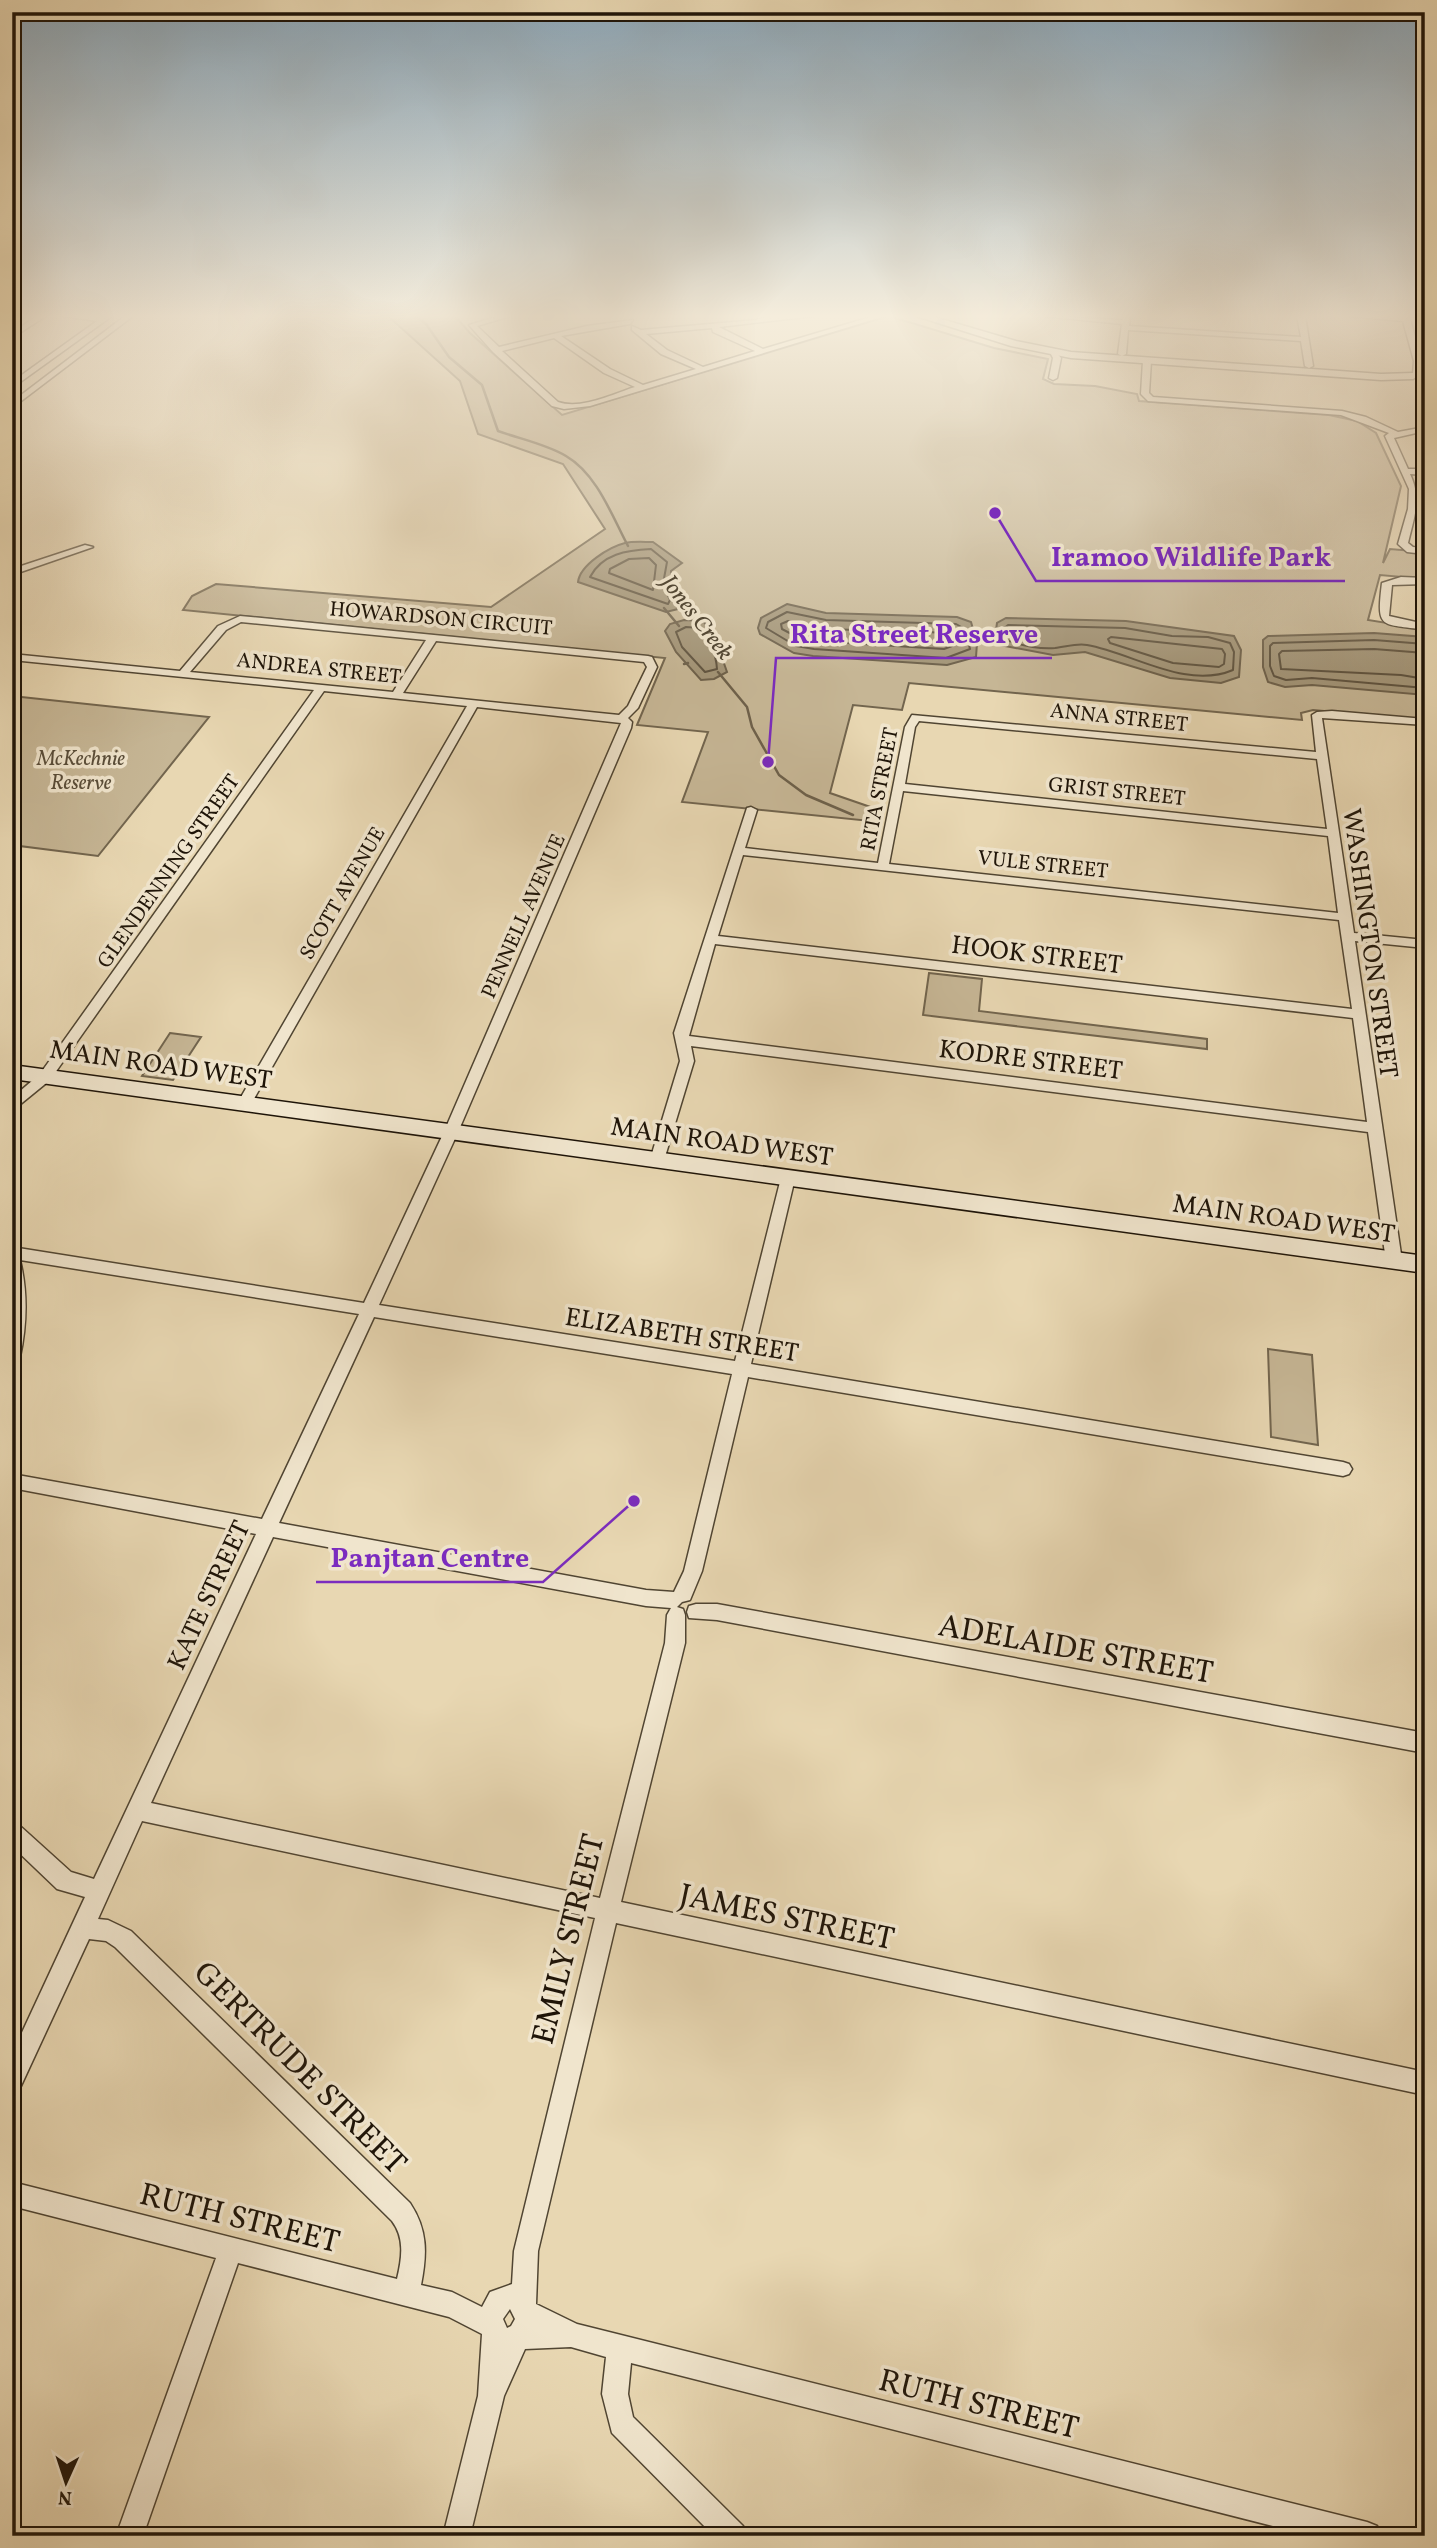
<svg xmlns="http://www.w3.org/2000/svg" width="1437" height="2548" viewBox="0 0 1437 2548" font-family="Vollkorn,serif">
	<style>
		.green { fill: #c6b695; stroke: #72654e; stroke-width: 2 }
		.water { fill: #a39578; stroke: #6e614b; stroke-width: 2 }
		.lines { fill: none; stroke-linecap: round; stroke-linejoin: round }
		.shore { stroke: #605440; stroke-width: 2 }
		.stream { stroke: #6e614b; stroke-width: 2.5 }
		.minor-casing { stroke: #504532; stroke-width: 3 }
		.tertiary-casing { stroke: #504532; stroke-width: 3 }
		.secondary-casing { stroke: #1e1408; stroke-width: 3 }
		.minor { fill: #f0e5cd; fill-rule: evenodd }
		.tertiary { fill: #f0e5cd; fill-rule: evenodd }
		.secondary { fill: #f0e5cd; fill-rule: evenodd }
		.labels { text-anchor: middle; stroke-width: 7; stroke-linejoin: round; paint-order: stroke }
		.far-street-label { font-size: 21px; fill: #1e1408; stroke: #f0e5cd }
		.far-park-label { font-size: 21px; font-style: italic; fill: #594d39; stroke: #f0e5cd }
		.far-water-label { font-size: 23px; font-style: italic; fill: #534835; stroke: #f0e5cd }
		.street-label { font-size: 26px; fill: #1e1408; stroke: #f0e5cd }
		.near-street-label { font-size: 32px; fill: #1e1408; stroke: #f0e5cd }
		.leader { fill: none; stroke: #7b2cbf; stroke-width: 2.5 }
		.callout-dot { fill: #7b2cbf; stroke: #f0e5cd; stroke-width: 2.5 }
		.callout-label { font-size: 28px; text-anchor: middle; font-weight: bold; fill: #7b2cbf; stroke: #f0e5cd; stroke-width: 7; stroke-linejoin: round; paint-order: stroke }
	</style>
	<rect width="100%" height="100%" fill="#e8d7b2"/>
	<filter id="stains"><feTurbulence type="fractalNoise" baseFrequency=".00286" numOctaves="4"/><feColorMatrix values="0 0 0 0 .2 0 0 0 0 .09 0 0 0 0 .02 0 0 0 .5 -.17"/></filter>
	<radialGradient id="worn" r=".72"><stop offset=".6" stop-color="#630" stop-opacity="0"/><stop offset="1" stop-color="#630" stop-opacity=".3"/></radialGradient>
	<!-- green -->
	<g class="green">
		<polygon points="388,316 455,316 470,333 562,415 889,316 994,348 1048,359 1043,379 1054,384 1095,386 1137,394 1139,401 1329,415 1357,421 1376,433 1401,486 1383,563 1390,549 1425,552 1425,579 1380,575 1368,620 1425,629 1425,720 1313,710 1301,713 1302,720 909,683 902,710 853,705 830,793 882,811 880,822 682,802 708,732 637,725 665,658 183,610 192,596 216,584 491,607 605,529 563,464 478,434 460,381"/>
		<polygon points="12,696 209,717 98,856 12,845"/>
		<polygon points="929,973 982,979 979,1011 1207,1039 1207,1049 923,1015"/>
		<polygon points="170,1033 201,1037 173,1080 142,1076"/>
		<polygon points="1268,1349 1312,1355 1318,1445 1271,1437"/>
	</g>
	<!-- water -->
	<g class="water">
		<path d="M653 542 682 563 671 571V584L686 607 666 612 578 582C580 565 609 547 625 543 633 541 644 542 653 542Z"/>
		<polygon points="787,604 826,613 957,617 971,622 977,643 976,657 947,665 813,656 794,653 760,634 758,628 761,618"/>
		<polygon points="1006,618 1126,621 1234,636 1241,650 1239,677 1221,683 1170,678 1085,652 1053,655 994,644 997,623"/>
		<polygon points="684,620 703,621 713,632 727,672 714,679 701,680 676,652 665,631 670,624"/>
		<polygon points="1374,633 1425,637 1425,695 1312,685 1285,687 1268,682 1263,667 1263,640 1268,636"/>
	</g>
	<g class="lines">
		<!-- shore -->
		<g class="shore">
			<path d="M651 549 667 562 663 584 670 600 668 604 590 577C602 554 627 550 651 549Z"/>
			<polygon points="649,558 656,565 653,590 609,573 610,569 629,559"/>
			<polygon points="787,612 826,620 956,624 965,629 970,649 946,658 814,649 796,646 766,628 768,622"/>
			<polygon points="788,621 825,629 954,633 958,635 960,643 944,649 815,641 799,638 782,629 781,624"/>
			<path d="M1008 625 1125 628 1172 636 1208 637 1230 643 1234 652 1233 670C1186 690 1133 653 1087 645 1076 643 1066 647 1055 648 1037 649 1018 645 1002 638L1003 629Z"/>
			<path d="M686 627 700 628C710 640 716 653 717 669L705 672 682 647 676 632Z"/>
			<polygon points="1111,637 1222,649 1225,654 1224,664 1219,667 1173,663 1110,643 1108,639"/>
			<polyline points="1425,644 1374,640 1273,643 1270,646 1270,666 1274,676 1286,680 1312,678 1425,688"/>
			<polyline points="1425,653 1374,649 1282,651 1279,654 1281,669 1401,675 1425,679"/>
		</g>
		<!-- stream -->
		<g class="stream">
			<path d="M415 316 426 324 449 357 482 385 498 431C520 439 546 444 566 456 597 474 612 516 628 546"/>
			<polyline points="664,608 679,626"/>
			<polyline points="684,664 688,663"/>
			<polyline points="718,672 747,707 752,727 779,775 806,795 853,815"/>
		</g>
		<defs>
			<g id="minor">
				<polygon points="37,316 46,316 12,338 12,333"/>
				<polygon points="63,316 112,316 12,388 12,382 97,321"/>
				<polygon points="125,316 133,316 12,408 12,402"/>
				<path d="M499 316H511L477 326 499 347 587 326 633 320 630 324 561 336 610 369 643 385 696 369 661 354 632 330V326L641 330 756 320 771 316H814L719 327 763 349 874 316H885L590 406 564 409 552 406 493 352 469 325ZM712 328 713 332 755 351 703 367 667 350 646 334ZM554 338 604 373 635 387C613 394 581 410 558 402L502 351Z"/>
				<polygon points="1043,316 1122,320 1126,316 1130,318 1129,326 1301,337 1297,316 1305,316 1313,366 1309,368 1305,366 1301,341 1128,330 1126,354 1122,356 1118,354 1122,324"/>
				<polygon points="1347,316 1409,316 1422,361 1420,377 1413,375 1414,361 1403,321"/>
				<polygon points="1054,350 1061,358 1057,378 1053,380 1049,378 1053,358 1050,352"/>
				<path d="M1147 359 1151 361 1149 393 1153 397 1342 411 1366 417 1398 432 1425 427V431L1394 438 1408 469H1425V475L1410 474C1422 499 1414 517 1408 543L1413 547 1425 548V554L1407 552 1398 544 1408 509 1409 489 1385 436 1389 433 1341 415 1148 401 1141 394 1143 361Z"/>
				<polygon points="85,545 93,547 12,575 12,569"/>
				<path d="M1401 577 1425 578V584L1392 585 1389 616 1425 624V630C1381 623 1376 631 1382 583Z"/>
				<path d="M240 616 648 656 652 657 657 667 638 708 628 718 632 722 631 728 458 1132 379 1305 735 1361 781 1178 788 1173 795 1178 751 1364 1343 1462 1349 1464 1352 1469 1349 1474 1343 1476 748 1377 702 1571 690 1600 682 1602 677 1607 683 1609 685 1615V1643L621 1902 1425 2072V2095L616 1923 538 2251 536 2304 577 2324 1367 2522 1377 2526 1380 2536H1312L631 2363 628 2394 633 2417 743 2526 746 2536H714L612 2433 602 2394 606 2357 571 2347 525 2349 504 2396 470 2536H443L478 2396 482 2334 449 2317 238 2263 143 2536H116L216 2258 12 2206V2182L397 2279C402 2258 405 2238 392 2221L115 1947 106 1941 89 1939 20 2088 12 2091V2054L85 1897 57 1889 12 1846V1822L19 1825 71 1872 94 1879 256 1534 12 1488V1474L262 1519 359 1314 20 1260C28 1293 27 1324 20 1357L18 1362 12 1363V1247L364 1303 444 1132 621 723 477 707 251 1104 244 1109 237 1104 467 706 324 691 50 1080 12 1111V1098L40 1074 314 690 12 660V654L180 671 218 626ZM241 622 426 640 393 692 190 672 226 630ZM436 641 644 662 647 667 628 706 619 715 403 693ZM374 1317 732 1374 684 1571 674 1592 646 1590 279 1523ZM273 1537 646 1606 671 1608 667 1615 665 1643 600 1898 151 1803ZM142 1821 595 1918 514 2251 512 2284 490 2292 482 2307 452 2292 421 2285C427 2254 428 2230 410 2203L131 1931 108 1920 98 1919ZM510 2309 515 2319 511 2326 507 2328 503 2319Z"/>
				<path d="M1332 711 1425 719V725L1322 718 1354 933 1425 940V948L1355 941 1402 1261 1400 1265 1394 1267 1386 1261 1368 1132 691 1046 694 1061 664 1160 657 1165 652 1164 650 1160 680 1061 674 1033 747 808 751 807 757 810 745 848 878 863 905 727 912 715 1316 752 1312 715 1317 712ZM919 721 1317 759 1327 829 905 784 915 727ZM903 791 1328 836 1338 913 889 864ZM743 855 1339 920 1352 1009 718 936ZM715 944 1353 1018 1367 1122 689 1036Z"/>
				<polygon points="696,1604 717,1604 1425,1733 1425,1753 717,1620 689,1618 687,1612 689,1606"/>
			</g>
			<polygon id="tertiary" points="916,316 931,316 1016,341 1071,352 1381,374 1413,373 1418,376 1413,379 1381,380 1071,358 1011,346"/>
			<polygon id="secondary" points="12,1065 1425,1256 1425,1273 12,1079"/>
		</defs>
		<!-- minor casing -->
		<use href="#minor" class="minor-casing"/>
		<!-- tertiary casing -->
		<use href="#tertiary" class="tertiary-casing"/>
		<!-- secondary casing -->
		<use href="#secondary" class="secondary-casing"/>
		<!-- minor -->
		<use href="#minor" class="minor"/>
		<!-- tertiary -->
		<use href="#tertiary" class="tertiary"/>
		<!-- secondary -->
		<use href="#secondary" class="secondary"/>
	</g>
	<!-- sky -->
	<linearGradient id="sky" x2="0" y2="1"><stop stop-color="#8ca8bb"/><stop offset="0.47" stop-color="#f5eddc"/><stop offset="1" stop-color="#f5eddc" stop-opacity="0"/></linearGradient>
	<rect width="1437" height="673" fill="url(#sky)"/>
	<g class="labels">
		<!-- far-street labels -->
		<g class="far-street-label">
			<text transform="translate(441 618) rotate(5)" y="7">HOWARDSON CIRCUIT</text>
			<text transform="translate(319 668) rotate(6)" y="7">ANDREA STREET</text>
			<text transform="translate(1119 717) rotate(6)" y="7">ANNA STREET</text>
			<text transform="translate(879 789) rotate(-79)" y="7">RITA STREET</text>
			<text transform="translate(1117 791) rotate(6)" y="7">GRIST STREET</text>
			<text transform="translate(1043 864) rotate(6)" y="7">VULE STREET</text>
			<text transform="translate(168 871) rotate(-55)" y="7">GLENDENNING STREET</text>
			<text transform="translate(342 893) rotate(-60)" y="7">SCOTT AVENUE</text>
			<text transform="translate(523 916) rotate(-66)" y="7">PENNELL AVENUE</text>
		</g>
		<!-- far-park labels -->
		<g class="far-park-label">
			<text x="81" y="765">McKechnie<tspan x="81" dy="24">Reserve</tspan></text>
		</g>
		<!-- far-water labels -->
		<g class="far-water-label">
			<text transform="translate(698 617) rotate(52)" y="8">Jones Creek</text>
		</g>
		<!-- street labels -->
		<g class="street-label">
			<text transform="translate(1371 943) rotate(82)" y="9">WASHINGTON STREET</text>
			<text transform="translate(1037 954) rotate(7)" y="9">HOOK STREET</text>
			<text transform="translate(1031 1059) rotate(7)" y="9">KODRE STREET</text>
			<text transform="translate(161 1064) rotate(8)" y="9">MAIN ROAD WEST</text>
			<text transform="translate(722 1141) rotate(8)" y="9">MAIN ROAD WEST</text>
			<text transform="translate(1284 1218) rotate(8)" y="9">MAIN ROAD WEST</text>
			<text transform="translate(682 1334) rotate(9)" y="9">ELIZABETH STREET</text>
			<text transform="translate(208 1595) rotate(-65)" y="9">KATE STREET</text>
		</g>
		<!-- near-street labels -->
		<g class="near-street-label">
			<text transform="translate(1076 1648) rotate(10)" y="11">ADELAIDE STREET</text>
			<text transform="translate(787 1916) rotate(12)" y="11">JAMES STREET</text>
			<text transform="translate(567 1939) rotate(-76)" y="11">EMILY STREET</text>
			<text transform="translate(301 2067) rotate(45)" y="11">GERTRUDE STREET</text>
			<text transform="translate(240 2217) rotate(14)" y="11">RUTH STREET</text>
			<text transform="translate(979 2403) rotate(14)" y="11">RUTH STREET</text>
		</g>
	</g>
	<!-- callouts -->
	<path class="leader" d="M995 513L1036 581H1345M768 762L776 658H1052M634 1501L543 1582H316"/>
	<g class="callout-dot">
		<circle cx="995" cy="513" r="7"/>
		<circle cx="768" cy="762" r="7"/>
		<circle cx="634" cy="1501" r="7"/>
	</g>
	<g class="callout-label">
		<text x="1191" y="566">Iramoo Wildlife Park</text>
		<text x="914" y="643">Rita Street Reserve</text>
		<text x="430" y="1567">Panjtan Centre</text>
	</g>
	<!-- margin -->
	<rect width="1437" height="2548" fill="none" stroke="#e8d7b2" stroke-width="42"/>
	<rect x="14" y="14" width="1409" height="2520" fill="none" stroke="#1e1408" stroke-width="3.5"/>
	<rect x="21" y="21" width="1395" height="2506" fill="none" stroke="#1e1408" stroke-width="2"/>
	<!-- north arrow -->
	<g transform="translate(66 2482) rotate(183)" stroke="#f0e5cd" stroke-width="5" paint-order="stroke">
	<path d="M0-5L12 26L0 18L-12 26Z" fill="#1e1408"/>
	<text y="-10" font-size="19" font-weight="bold" text-anchor="middle" fill="#1e1408">N</text>
	</g>
	<rect width="100%" height="100%" filter="url(#stains)"/>
	<rect width="100%" height="100%" fill="url(#worn)"/>
</svg>
